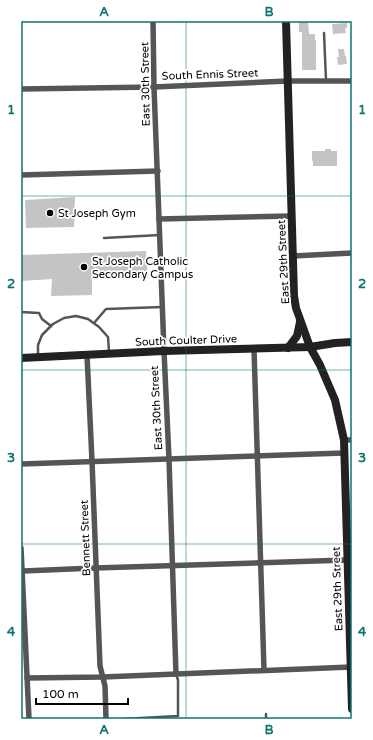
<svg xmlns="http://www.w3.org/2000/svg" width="373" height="740" viewBox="0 0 373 740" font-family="'Varela Round',sans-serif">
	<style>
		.building { fill: #c4c4c4 }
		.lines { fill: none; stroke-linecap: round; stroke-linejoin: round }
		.lane { stroke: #555; stroke-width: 2.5 }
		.street { stroke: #555; stroke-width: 5.5 }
		.secondary { stroke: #222; stroke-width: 8 }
		.grid { fill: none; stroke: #0f766e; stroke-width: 1; stroke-opacity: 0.55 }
		.poi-dot { fill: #000; stroke: #fff; stroke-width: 1.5 }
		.labels { text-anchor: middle; stroke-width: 3.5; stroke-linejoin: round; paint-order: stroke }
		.street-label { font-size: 11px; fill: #000; stroke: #fff }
		.poi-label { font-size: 11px; fill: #000; stroke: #fff; text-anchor: start }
		.neatline { fill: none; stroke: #0f766e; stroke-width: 1.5 }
		.grid-label { font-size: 13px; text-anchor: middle; font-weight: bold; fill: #0f766e }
	</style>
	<rect width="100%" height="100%" fill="#fff"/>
	<!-- building -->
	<g class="building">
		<polygon points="299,21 308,21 309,34 315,34 315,40 316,40 316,70 302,70 302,32 299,32"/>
		<polygon points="347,23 347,28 345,28 346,33 333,34 332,24"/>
		<polygon points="338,49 344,49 345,56 346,56 347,64 338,65 337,57 339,57"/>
		<polygon points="325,149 331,149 331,151 337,151 337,166 313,166 313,161 312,161 312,151 325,151"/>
		<polygon points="75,197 74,227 26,228 25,200"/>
		<polygon points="146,251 148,278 92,278 92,295 51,296 52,279 21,281 21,255"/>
	</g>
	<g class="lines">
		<!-- lane -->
		<g class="lane">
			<polyline points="324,33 326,80"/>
			<polyline points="104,238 160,235"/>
			<polyline points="21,312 39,313 42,319 51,326"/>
			<polyline points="94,323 106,309 162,307"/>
			<polyline points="38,357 38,345 42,335 53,324 64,318 76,316 88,319 99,327 108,337 109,352"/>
			<polyline points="266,714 266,719"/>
			<polyline points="122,719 178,716 178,680 176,674"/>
		</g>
		<!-- street -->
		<g class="street">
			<polyline points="153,21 154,87 164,351 169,459 176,674"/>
			<polyline points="21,89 154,87 288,81 352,81"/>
			<polyline points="21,175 158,171"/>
			<polyline points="159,219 292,216"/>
			<polyline points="293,256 352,253"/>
			<polyline points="254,349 264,670"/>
			<polyline points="87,355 92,461 100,666 105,686 106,719"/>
			<polyline points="344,440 352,440"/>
			<polyline points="21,464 344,453"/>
			<polyline points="21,548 29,719"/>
			<polyline points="23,571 95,568 347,560"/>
			<polyline points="27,678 103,677 351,667"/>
		</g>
		<!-- secondary -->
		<g class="secondary">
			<polyline points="286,21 294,296 296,308 310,347 320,365 335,400 344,440 352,709"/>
			<polyline points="288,348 297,336 300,322"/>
			<polyline points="21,358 164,351 310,347 335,343 352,342"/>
		</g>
	</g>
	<!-- grid -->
	<path class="grid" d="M186 21V719M21 196H352M21 370H352M21 544H352"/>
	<!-- markers -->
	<g class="poi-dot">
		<circle cx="50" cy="213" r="4"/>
		<circle cx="84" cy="267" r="4"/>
	</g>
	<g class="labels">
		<!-- street labels -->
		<g class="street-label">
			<text transform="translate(210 74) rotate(-2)" y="4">South Ennis Street</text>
			<text transform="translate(145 84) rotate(-91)" y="4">East 30th Street</text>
			<text transform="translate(283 262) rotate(-93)" y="4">East 29th Street</text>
			<text transform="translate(186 340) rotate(-2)" y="4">South Coulter Drive</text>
			<text transform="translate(156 408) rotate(-93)" y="4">East 30th Street</text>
			<text transform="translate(85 538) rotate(-92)" y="4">Bennett Street</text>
			<text transform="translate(337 589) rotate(-92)" y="4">East 29th Street</text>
		</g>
		<!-- poi labels -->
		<g class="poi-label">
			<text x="58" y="217">St Joseph Gym</text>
			<text x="92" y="265">St Joseph Catholic<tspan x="92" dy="13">Secondary Campus</tspan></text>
		</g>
	</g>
	<!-- border -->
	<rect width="373" height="740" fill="none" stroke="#ffffff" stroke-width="44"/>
	<!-- scale -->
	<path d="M36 698v6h92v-6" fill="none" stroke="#000000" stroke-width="2"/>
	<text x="42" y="698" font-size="12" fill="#000000" stroke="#ffffff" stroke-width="3" paint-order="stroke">100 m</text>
	<rect x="22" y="22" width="329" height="696" class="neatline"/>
	<g class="grid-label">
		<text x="104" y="16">A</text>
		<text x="269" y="16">B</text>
		<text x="11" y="114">1</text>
		<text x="362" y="114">1</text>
		<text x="11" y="288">2</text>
		<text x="362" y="288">2</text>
		<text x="11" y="462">3</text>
		<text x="362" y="462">3</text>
		<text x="11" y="636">4</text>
		<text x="362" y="636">4</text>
		<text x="104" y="734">A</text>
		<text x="269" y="734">B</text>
	</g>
</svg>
